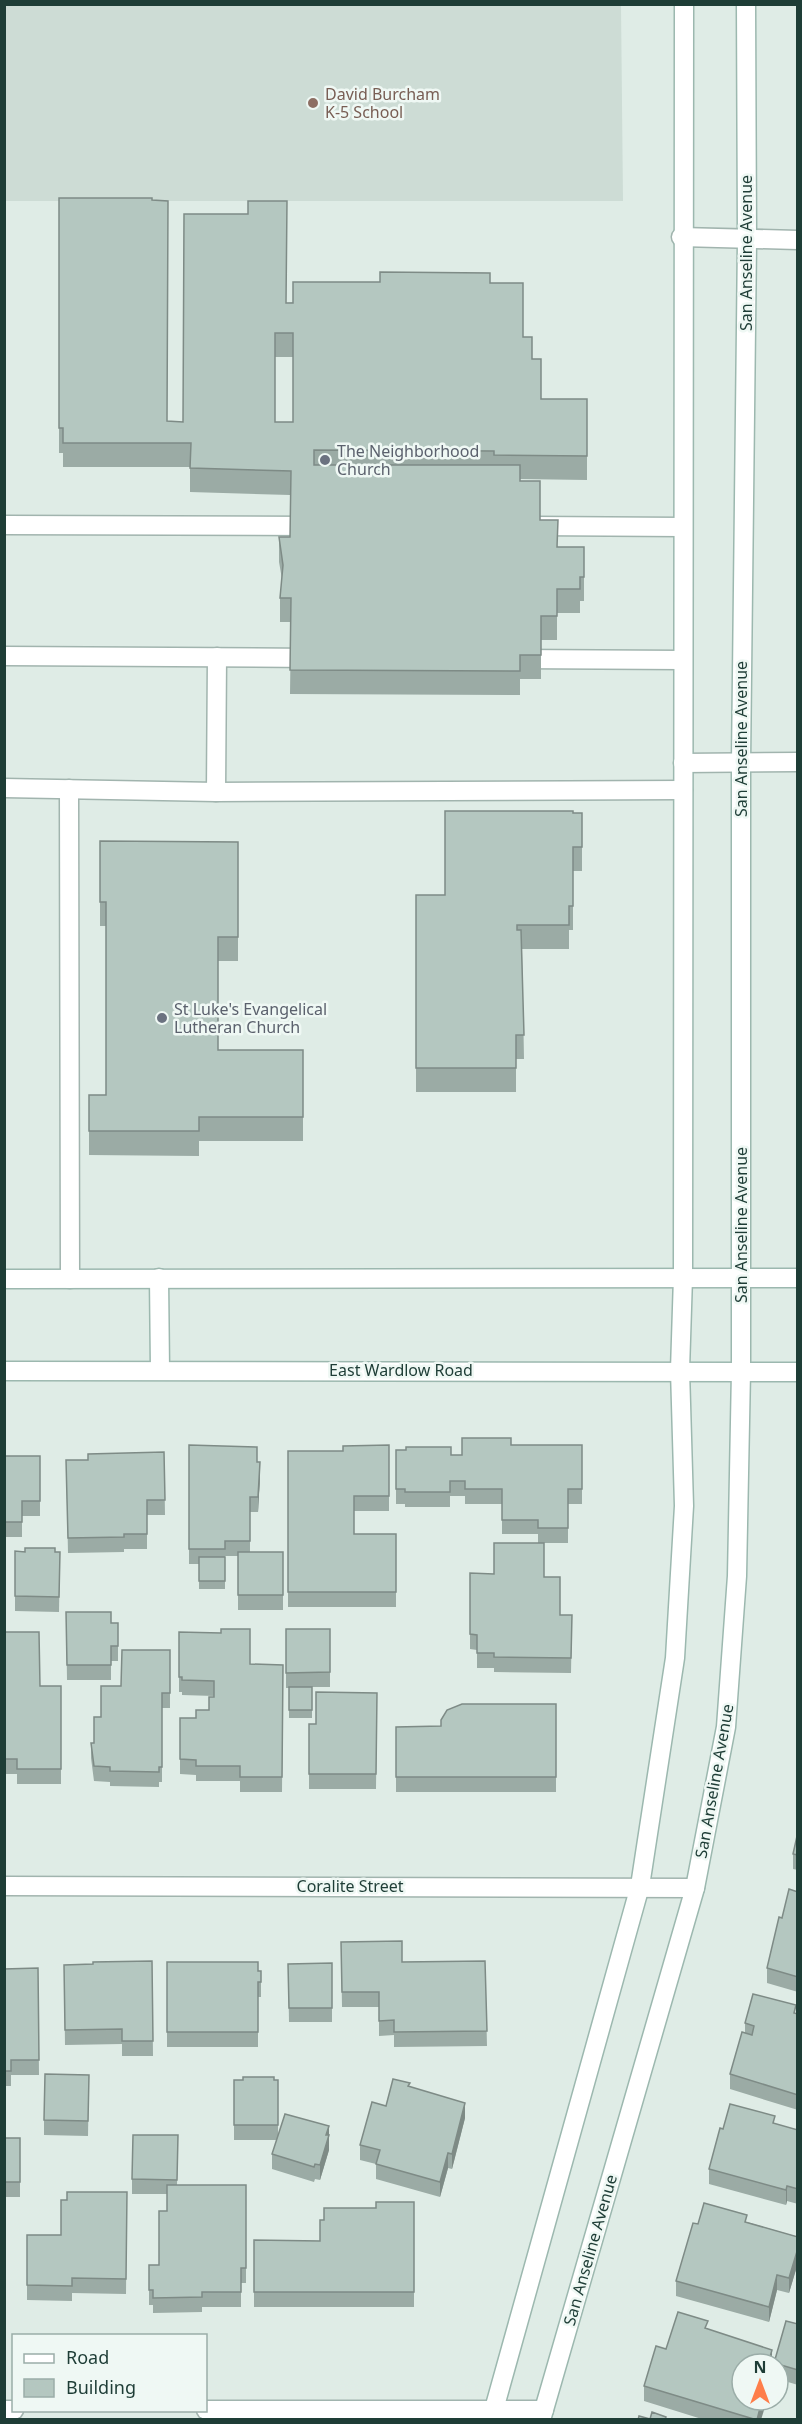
<svg xmlns="http://www.w3.org/2000/svg" width="802" height="2424" viewBox="0 0 802 2424" font-family="'Noto Sans',sans-serif">
	<style>
		.built { fill: #cddcd5 }
		.lines { fill: none; stroke-linecap: round; stroke-linejoin: round }
		.lane-casing { stroke: #a1b4ae; stroke-width: 21 }
		.street-casing { stroke: #a1b4ae; stroke-width: 21 }
		.secondary-casing { stroke: #9cb8af; stroke-width: 21 }
		.lane { stroke: #fff; stroke-width: 18 }
		.street { stroke: #fff; stroke-width: 18 }
		.secondary { stroke: #fff; stroke-width: 18 }
		.wall { fill: #9baba5; fill-rule: evenodd }
		.shaded-wall { fill: #7e8b86 }
		.building { fill: #b4c7c0; stroke: #7e8b86; stroke-width: 1.5; fill-rule: evenodd }
		.education-dot { fill: #8d6e63; stroke: #eff8f4; stroke-width: 2 }
		.worship-dot { fill: #6b7280; stroke: #eff8f4; stroke-width: 2 }
		.labels { text-anchor: middle; stroke-width: 5; stroke-linejoin: round; paint-order: stroke }
		.education-label { font-size: 16px; fill: #785e54; stroke: #eff8f4; text-anchor: start }
		.street-label { font-size: 16px; fill: #1e3d36; stroke: #eff8f4 }
		.worship-label { font-size: 16px; fill: #5b616d; stroke: #eff8f4; text-anchor: start }
	</style>
	<rect width="100%" height="100%" fill="#dfece6"/>
	<!-- built -->
	<polygon class="built" points="4,5 621,5 623,201 5,201"/>
	<g class="lines">
		<defs>
			<g id="lane">
				<polyline points="4,525 314,526"/>
				<polyline points="534,526 682,527"/>
				<polyline points="4,656 315,658"/>
				<polyline points="516,659 683,660"/>
				<polyline points="4,788 216,792 683,790"/>
				<polyline points="69,789 70,1279"/>
				<polyline points="216,792 217,657"/>
			</g>
			<g id="street">
				<polyline points="681,237 798,240"/>
				<polyline points="683,763 798,762"/>
				<polyline points="4,1886 695,1888"/>
				<polyline points="4,2410 14,2410"/>
				<polyline points="206,2410 544,2410"/>
			</g>
			<g id="secondary">
				<polyline points="159,1278 160,1370"/>
				<polyline points="4,1279 798,1278"/>
				<polyline points="4,1371 798,1372"/>
				<polyline points="491,2420 640,1886 675,1658 684,1506 680,1370 683,1277 684,4"/>
				<polyline points="541,2420 695,1888 726,1727 737,1576 741,1371 741,762 747,240 746,4"/>
			</g>
		</defs>
		<!-- lane casing -->
		<use href="#lane" class="lane-casing"/>
		<!-- street casing -->
		<use href="#street" class="street-casing"/>
		<!-- secondary casing -->
		<use href="#secondary" class="secondary-casing"/>
		<!-- lane -->
		<use href="#lane" class="lane"/>
		<!-- street -->
		<use href="#street" class="street"/>
		<!-- secondary -->
		<use href="#secondary" class="secondary"/>
	</g>
	<!-- wall -->
	<g class="wall">
		<path d="M59 198 167 421 183 422 286 303 490 283 523 337 532 359 541 399H587V480L520 479V481L540 520 558 547H584V601H580V613H557V640H541V679H520V695L290 694 291 622H280V598L282 579 279 562V537H290V495L190 492V467H63V453H59ZM275 357H293V422H275Z"/>
		<polygon points="573,813 582,813 582,871 573,871 573,930 569,930 569,949 522,949 524,1059 516,1059 516,1092 416,1092 416,895 445,895"/>
		<polygon points="100,841 238,842 238,961 218,961 218,1050 303,1050 303,1141 199,1141 199,1156 89,1155 89,1095 106,1095 106,926 100,926"/>
		<polygon points="189,1445 257,1462 260,1477 258,1512 250,1512 250,1552 283,1552 283,1610 238,1610 238,1556 225,1556 225,1589 199,1589 199,1564 189,1564"/>
		<polygon points="389,1445 389,1511 354,1511 354,1534 396,1534 396,1607 288,1607 288,1451 343,1451"/>
		<polygon points="511,1445 582,1445 582,1504 568,1504 568,1543 538,1543 538,1534 502,1534 502,1504 465,1504 465,1496 450,1496 450,1507 405,1507 405,1504 396,1504 396,1450 451,1455 462,1455"/>
		<polygon points="164,1452 165,1515 147,1515 147,1549 124,1549 124,1552 68,1553 66,1460 88,1460"/>
		<polygon points="4,1456 40,1456 40,1516 22,1516 22,1537 4,1537"/>
		<polygon points="15,1551 60,1552 59,1612 15,1611"/>
		<polygon points="470,1573 544,1577 560,1615 572,1615 571,1673 494,1672 494,1668 477,1668 477,1650 470,1649"/>
		<polygon points="66,1612 111,1623 118,1623 118,1661 111,1661 111,1680 67,1680"/>
		<polygon points="286,1629 330,1629 330,1687 312,1687 312,1718 289,1718 289,1688 286,1688"/>
		<polygon points="4,1632 40,1686 61,1686 61,1784 17,1784 17,1774 4,1774"/>
		<polygon points="179,1632 250,1664 283,1665 282,1792 240,1792 240,1781 196,1781 196,1775 180,1774 180,1718 196,1718 209,1710 214,1696 182,1695 182,1692 179,1692"/>
		<polygon points="170,1650 170,1708 162,1708 162,1782 159,1782 159,1787 110,1786 110,1782 94,1781 91,1758 91,1743 94,1743 101,1717 121,1686"/>
		<polygon points="377,1693 376,1789 309,1789 309,1724 316,1724"/>
		<polygon points="556,1704 556,1792 396,1792 396,1727 441,1726"/>
		<polygon points="798,1836 798,1870 793,1869 793,1854"/>
		<polygon points="798,1892 798,1992 767,1983 767,1968 782,1918"/>
		<polygon points="341,1942 402,1962 485,1961 487,2046 394,2047 394,2035 379,2036 379,2007 342,2007"/>
		<polygon points="152,1961 153,2056 122,2056 122,2044 65,2045 64,1965 93,1964 93,1962"/>
		<polygon points="167,1962 261,1971 261,1997 258,1997 258,2047 167,2047"/>
		<polygon points="332,1963 332,2022 289,2022 288,1964"/>
		<polygon points="38,1968 39,2075 11,2075 11,2086 4,2086 4,1969"/>
		<polygon points="796,2013 798,2014 798,2110 730,2089 730,2074 745,2032 745,2023"/>
		<polygon points="89,2075 88,2136 44,2135 44,2120"/>
		<polygon points="234,2080 278,2080 278,2134 329,2135 329,2150 320,2180 315,2179 314,2182 272,2169 272,2154 277,2140 234,2140"/>
		<polygon points="410,2087 465,2118 452,2169 448,2168 440,2197 376,2179 376,2164 360,2160 360,2145 386,2106"/>
		<polygon points="775,2124 798,2130 798,2204 787,2201 786,2205 709,2184 709,2169 723,2129"/>
		<polygon points="178,2135 177,2185 246,2185 246,2283 241,2283 241,2307 202,2307 202,2312 153,2313 153,2305 149,2305 149,2265 159,2265 167,2211 167,2194 132,2194 132,2179"/>
		<rect x="4" y="2138" width="16" height="59"/>
		<polygon points="127,2192 126,2294 72,2293 72,2301 27,2300 27,2235 61,2235 67,2200"/>
		<polygon points="414,2202 414,2307 254,2307 254,2240 320,2241 324,2220 376,2208"/>
		<polygon points="747,2222 798,2237 798,2279 797,2266 789,2293 777,2290 769,2322 676,2296 676,2281"/>
		<polygon points="786,2321 798,2324 798,2385 778,2379 778,2364 774,2364"/>
		<polygon points="708,2329 772,2364 742,2364 761,2420 705,2420 644,2401 644,2386 666,2349"/>
	</g>
	<!-- shaded-wall -->
	<g class="shaded-wall">
		<polygon points="260,1462 260,1477 258,1512 258,1497"/>
		<polygon points="465,2103 465,2118 452,2169 452,2154"/>
		<polygon points="329,2126 329,2150 320,2180 320,2165 326,2135"/>
		<polygon points="448,2153 448,2168 440,2197 440,2182"/>
		<polygon points="787,2186 787,2201 786,2205 786,2190"/>
		<polygon points="798,2248 798,2263 789,2293 789,2278"/>
		<polygon points="777,2275 777,2290 769,2322 769,2307"/>
		<polygon points="772,2350 772,2364 768,2364"/>
		<polygon points="762,2400 767,2400 761,2420 757,2420"/>
	</g>
	<!-- building -->
	<g class="building">
		<path d="M59 198H152V200L168 201 167 421 183 422 184 214H248V201H287L286 303H293V282H380V272L490 273V283H523V337H532V359H541V399H587V456L494 455V451L314 450V465H520V481H540V520H558L557 547H584V577H580V589H557V616H541V655H520V671L290 670 291 598H280L283 565 279 537H290L291 471 190 468 191 443H63V428H59ZM275 333H293V422H275Z"/>
		<polygon points="445,811 573,811 573,813 582,813 582,847 573,847 573,906 569,906 569,925 517,925 517,930 521,930 524,1035 516,1035 516,1068 416,1068 416,895 445,895"/>
		<polygon points="100,841 238,842 238,937 218,937 218,1050 303,1050 303,1117 199,1117 199,1131 89,1131 89,1095 106,1095 106,902 100,902"/>
		<polygon points="462,1438 511,1438 511,1445 582,1445 582,1489 568,1489 568,1528 538,1528 538,1520 502,1520 502,1489 465,1489 465,1481 450,1481 450,1492 405,1492 405,1489 396,1489 396,1450 406,1450 406,1447 451,1447 451,1455 462,1455"/>
		<polygon points="189,1445 257,1447 257,1462 260,1462 258,1497 250,1497 250,1541 225,1541 225,1549 189,1549"/>
		<polygon points="389,1445 389,1496 354,1496 354,1534 396,1534 396,1592 288,1592 288,1451 343,1451 343,1446"/>
		<polygon points="164,1452 165,1500 147,1500 147,1534 124,1534 124,1537 68,1538 66,1460 88,1460 88,1454"/>
		<polygon points="4,1456 40,1456 40,1501 22,1501 22,1522 4,1522"/>
		<polygon points="494,1543 544,1543 544,1577 560,1577 560,1615 572,1615 571,1658 494,1657 494,1653 477,1653 477,1635 470,1634 470,1573 494,1574"/>
		<polygon points="25,1548 55,1548 55,1552 60,1552 59,1597 15,1596 15,1551 25,1552"/>
		<rect x="238" y="1552" width="45" height="43"/>
		<rect x="199" y="1557" width="26" height="24"/>
		<polygon points="66,1612 111,1612 111,1623 118,1623 118,1646 111,1646 111,1665 67,1665"/>
		<polygon points="221,1629 250,1629 250,1664 283,1665 282,1777 240,1777 240,1766 196,1766 196,1760 180,1759 180,1718 196,1718 196,1710 209,1710 209,1697 214,1697 214,1681 182,1680 182,1677 179,1677 179,1632 221,1633"/>
		<polygon points="286,1629 330,1629 330,1672 286,1673"/>
		<polygon points="4,1632 39,1632 40,1686 61,1686 61,1769 17,1769 17,1759 4,1759"/>
		<polygon points="122,1650 170,1650 170,1693 162,1693 162,1767 159,1767 159,1772 110,1771 110,1767 94,1766 91,1743 94,1743 94,1717 101,1717 101,1686 121,1686"/>
		<rect x="289" y="1687" width="23" height="23"/>
		<polygon points="316,1692 377,1693 376,1774 309,1774 309,1724 316,1724"/>
		<polygon points="462,1704 556,1704 556,1777 396,1777 396,1727 441,1726 441,1720 447,1710"/>
		<polygon points="797,1836 798,1836 798,1855 793,1854"/>
		<polygon points="789,1889 798,1892 798,1977 767,1968 779,1917 782,1918"/>
		<polygon points="402,1941 402,1962 485,1961 487,2031 394,2032 394,2020 379,2021 379,1992 342,1992 341,1942"/>
		<polygon points="152,1961 153,2041 122,2041 122,2029 65,2030 64,1965 93,1964 93,1962"/>
		<polygon points="167,1962 258,1962 258,1971 261,1971 261,1982 258,1982 258,2032 167,2032"/>
		<polygon points="332,1963 332,2008 289,2008 288,1964"/>
		<polygon points="38,1968 39,2060 11,2060 11,2071 4,2071 4,1969"/>
		<polygon points="753,1994 796,2005 794,2013 798,2014 798,2095 730,2074 742,2032 752,2035 754,2026 745,2023"/>
		<polygon points="45,2074 89,2075 88,2121 44,2120"/>
		<polygon points="243,2077 274,2077 274,2080 278,2080 278,2125 234,2125 234,2080 243,2080"/>
		<polygon points="393,2079 410,2083 408,2086 465,2103 452,2154 448,2153 440,2182 376,2164 380,2150 360,2145 372,2102 386,2106"/>
		<polygon points="730,2104 775,2116 773,2123 798,2130 798,2189 787,2186 786,2190 709,2169 720,2128 723,2129"/>
		<polygon points="285,2114 329,2126 326,2135 329,2135 320,2165 315,2164 314,2167 272,2154"/>
		<polygon points="133,2135 178,2135 177,2180 132,2179"/>
		<rect x="4" y="2138" width="16" height="44"/>
		<polygon points="167,2185 246,2185 246,2268 241,2268 241,2292 202,2292 202,2297 153,2298 153,2290 149,2290 149,2265 159,2265 159,2211 167,2211"/>
		<polygon points="67,2192 127,2192 126,2279 72,2278 72,2286 27,2285 27,2235 61,2235 61,2200 67,2200"/>
		<polygon points="376,2202 414,2202 414,2292 254,2292 254,2240 320,2241 320,2220 324,2220 324,2208 376,2208"/>
		<polygon points="704,2203 747,2215 745,2222 798,2237 798,2248 789,2278 777,2275 769,2307 676,2281 693,2223 698,2224"/>
		<polygon points="678,2312 708,2321 705,2328 772,2350 768,2364 742,2364 742,2400 762,2400 757,2420 644,2386 656,2346 666,2349"/>
		<polygon points="786,2321 798,2324 798,2370 774,2363"/>
		<polygon points="652,2412 666,2417 665,2420 638,2420 639,2416 650,2419"/>
	</g>
	<!-- markers -->
	<circle class="education-dot" cx="313" cy="103" r="6"/>
	<g class="worship-dot">
		<circle cx="325" cy="460" r="6"/>
		<circle cx="162" cy="1018" r="6"/>
	</g>
	<g class="labels">
		<!-- education labels -->
		<g class="education-label">
			<text x="325" y="100">David Burcham<tspan x="325" dy="18">K-5 School</tspan></text>
		</g>
		<!-- street labels -->
		<g class="street-label">
			<text transform="translate(746 253) rotate(-90)" y="6">San Anseline Avenue</text>
			<text transform="translate(741 739) rotate(-90)" y="6">San Anseline Avenue</text>
			<text transform="translate(741 1225) rotate(-90)" y="6">San Anseline Avenue</text>
			<text x="401" y="1376">East Wardlow Road</text>
			<text transform="translate(714 1781) rotate(-80)" y="6">San Anseline Avenue</text>
			<text x="350" y="1892">Coralite Street</text>
			<text transform="translate(590 2250) rotate(-74)" y="6">San Anseline Avenue</text>
		</g>
		<!-- worship labels -->
		<g class="worship-label">
			<text x="337" y="457">The Neighborhood<tspan x="337" dy="18">Church</tspan></text>
			<text x="174" y="1015">St Luke's Evangelical<tspan x="174" dy="18">Lutheran Church</tspan></text>
		</g>
	</g>
	<!-- border -->
	<rect width="802" height="2424" fill="none" stroke="#1e3d36" stroke-width="12"/>
	<!-- legend -->
	<rect x="12" y="2334" width="195" height="78" fill="#eff8f4" stroke="#9bada8" stroke-width="1.5"/>
	<rect x="24" y="2354" width="30" height="9" fill="#ffffff" stroke="#9bada8" stroke-width="1.5"/>
	<text x="66" y="2364" font-size="18" fill="#1e3d36">Road</text>
	<rect x="24" y="2379" width="30" height="18" fill="#b4c7c0" stroke="#9bada8" stroke-width="1.5"/>
	<text x="66" y="2394" font-size="18" fill="#1e3d36">Building</text>
	<!-- north arrow -->
	<g transform="translate(760 2382)"><circle r="28" fill="#eff8f4" stroke="#9bada8" stroke-width="1.5"/>
	<path d="M0-4.5L10 22L0 15L-10 22Z" fill="#fe7e4a"/>
	<text y="-9" font-size="16" font-weight="bold" text-anchor="middle" fill="#1e3d36">N</text>
	</g>
</svg>
